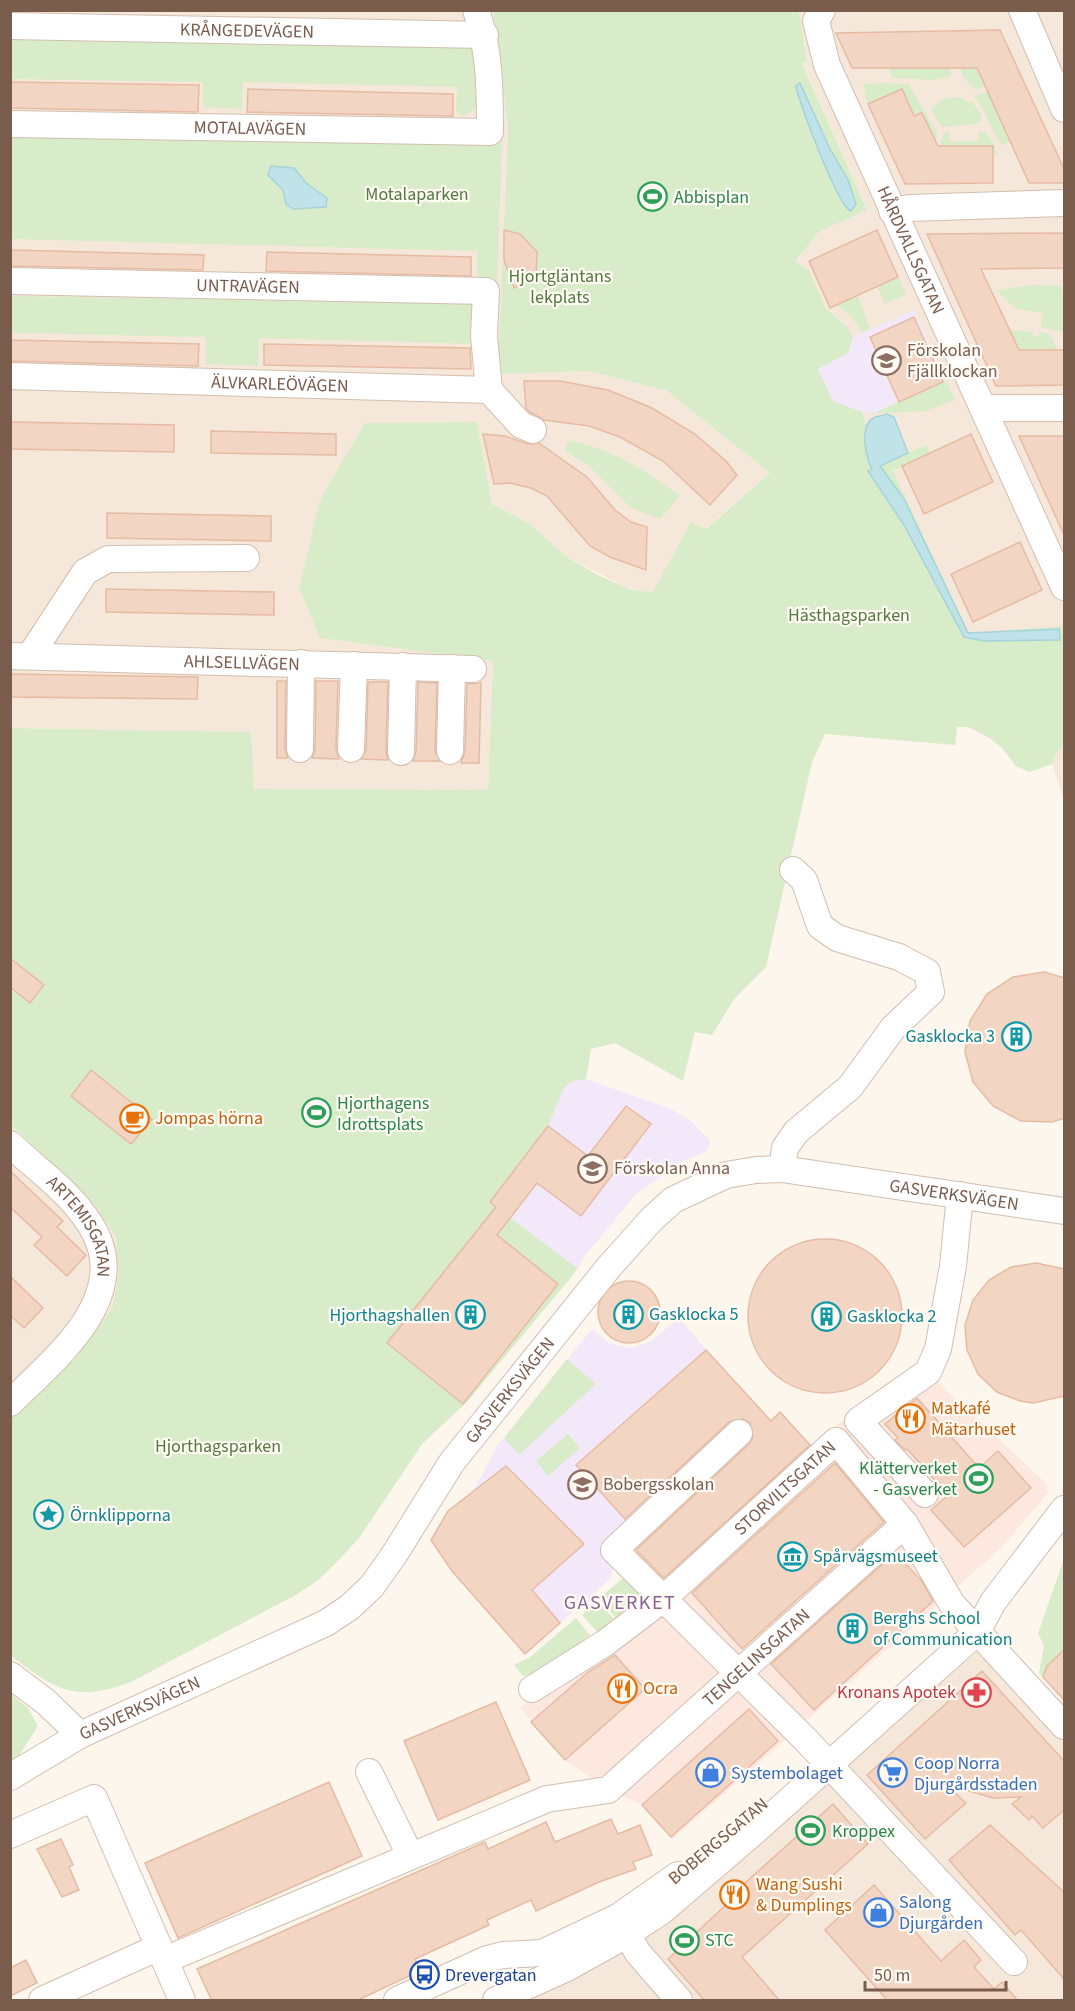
<svg xmlns="http://www.w3.org/2000/svg" width="1075" height="2011" viewBox="0 0 1075 2011" font-family="'Source Sans 3',sans-serif">
	<style>
		.residential { fill: #f5e8da }
		.commercial { fill: #fde8e0 }
		.education { fill: #f3e8fa }
		.green { fill: #d8ecc9 }
		.water { fill: #bfe3e8; stroke: #a5d3da; stroke-width: 1.5 }
		.building { fill: #f3d5c3; stroke: #e6bba3; stroke-width: 1.5 }
		.lines { fill: none; stroke-linecap: round; stroke-linejoin: round }
		.minor-casing { stroke: #d1beb0; stroke-width: 28 }
		.minor { stroke: #fff; stroke-width: 26 }
		.labels { text-anchor: middle; stroke-width: 4.5; stroke-linejoin: round; paint-order: stroke }
		.street-label { font-size: 18px; fill: #7a5c4d; stroke: #fffaf3 }
		.park-label { font-size: 18px; fill: #537a41; stroke: #fffaf3 }
		.leisure-label { font-size: 18px; fill: #27864d; stroke: #fffaf3; text-anchor: start }
		.education-label { font-size: 18px; fill: #785e54; stroke: #fffaf3; text-anchor: start }
		.culture-label { font-size: 18px; fill: #0d838f; stroke: #fffaf3; text-anchor: start }
		.food-label { font-size: 18px; fill: #c56008; stroke: #fffaf3; text-anchor: start }
		.health-label { font-size: 18px; fill: #be3a42; stroke: #fffaf3; text-anchor: end }
		.shop-label { font-size: 18px; fill: #366cbe; stroke: #fffaf3; text-anchor: start }
		.transit-label { font-size: 18px; fill: #164399; stroke: #fffaf3; text-anchor: start }
		.neighbourhood-label { font-size: 20px; letter-spacing: 1.5px; fill: #846695; stroke: #fffaf3 }
	</style>
	<rect width="100%" height="100%" fill="#fdf6ec"/>
	<!-- residential -->
	<g class="residential">
		<polygon points="11,11 493,11 508,128 499,374 589,371 667,391 770,473 705,529 653,592 631,590 567,557 530,524 492,504 477,422 321,638 493,661 488,790 254,789 250,732 11,728"/>
		<polygon points="799,11 1064,11 1064,800 1052,764 1029,772 1016,766 1003,749 991,739 963,725 957,727 955,745 867,424 862,412 817,368 848,353 853,337 849,329 825,307 809,270 795,263 819,232 867,210 802,62 807,62"/>
		<polygon points="10,1125 97,1207 117,1237 119,1271 113,1306 97,1330 11,1419"/>
		<polygon points="978,1651 1046,1716 1064,1704 1064,2000 515,2000 779,1823"/>
	</g>
	<!-- commercial -->
	<polygon class="commercial" points="925,1370 1046,1483 1048,1493 1001,1548 673,1839 642,1805 608,1790 565,1760 520,1708 651,1600 617,1560 736,1426 756,1407 771,1421 780,1412 811,1446 856,1409"/>
	<!-- education -->
	<g class="education">
		<polygon points="914,310 946,381 874,413 852,410 833,401 817,368 848,353 853,337"/>
		<polygon points="586,1079 671,1109 691,1121 711,1142 705,1152 681,1162 635,1195 581,1261 578,1269 490,1202 548,1126 564,1088 572,1081"/>
		<polygon points="679,1318 756,1407 731,1430 623,1545 609,1580 525,1654 456,1577 431,1540 448,1511 473,1492 497,1446 592,1329 609,1343 630,1348 650,1342"/>
	</g>
	<!-- green -->
	<g class="green">
		<path d="M493 11H799L807 62 802 63 867 210 819 232 795 262 809 270 825 307 849 329 853 337 848 353 818 369 833 401 862 412 874 445 889 461 927 445 930 453 893 471 969 633 1064 626V746L1057 752 1052 764 1029 772 1016 766 1003 749 991 739 971 727H957L955 745 825 734 812 762 766 967 735 998 712 1035 695 1032 683 1081 615 1043 591 1049 586 1079 572 1081 564 1088 548 1126 496 1207 578 1269 467 1402 423 1443 359 1538 337 1562 317 1581 294 1596 131 1682C74 1703 56 1690 11 1656L10 1419 97 1330 113 1306 119 1271 116 1237 97 1207 11 1125V728L251 732 254 789 488 790 493 661 320 638 299 588 320 500 365 423 477 422 492 504 530 524 567 557 598 575 631 590 653 592 691 522 706 529 770 473 667 391 589 371 498 374 508 128Z"/>
		<polygon points="11,37 470,46 476,53 477,105 473,111 462,117 456,110 457,87 243,82 242,109 203,107 203,82 11,79"/>
		<polygon points="889,68 950,68 951,76 933,80 892,78"/>
		<polygon points="961,68 977,68 985,86 976,90 962,76"/>
		<polygon points="883,83 908,84 937,132 936,143 914,116 902,89 868,104 863,84"/>
		<path d="M987 91 993 104 1004 100 1014 119 1002 125 1010 142 1001 145C990 127 987 113 974 97Z"/>
		<polygon points="962,97 967,103 971,101 980,112 982,121 975,124 942,127 930,109 945,98"/>
		<polygon points="979,131 984,131 992,140 997,155 993,156 940,146 944,132 949,132 950,142 978,141"/>
		<polygon points="11,133 502,139 497,284 477,283 477,251 11,239"/>
		<polygon points="898,277 906,295 885,304 877,286"/>
		<polygon points="1034,285 1062,286 1064,331 1041,328 1043,313 1016,309 996,290"/>
		<polygon points="858,295 870,329 862,333 852,317 836,305"/>
		<polygon points="11,296 474,304 473,344 259,338 258,366 206,364 206,337 11,333"/>
		<polygon points="1010,330 1033,332 1033,336 1040,336 1040,332 1050,334 1057,350 1019,350"/>
		<polygon points="946,381 955,400 926,411 874,413"/>
		<path d="M569 440C615 451 642 468 680 496L660 519 631 508 589 466 565 451Z"/>
		<polygon points="567,1359 596,1384 519,1455 504,1438"/>
		<polygon points="568,1434 580,1448 548,1476 536,1461"/>
		<polygon points="1064,1559 1064,1649 1047,1666 1043,1677 1039,1673 1044,1646 1038,1633"/>
		<polygon points="627,1575 643,1596 616,1618 599,1598"/>
		<polygon points="597,1600 614,1619 598,1633 582,1615"/>
		<polygon points="576,1618 590,1635 542,1672 523,1676 514,1665 529,1658"/>
		<polygon points="11,1694 28,1708 38,1726 18,1757 11,1762"/>
	</g>
	<!-- water -->
	<g class="water">
		<path d="M800 83 829 147 848 180 856 204 851 211C839 209 799 103 796 86Z"/>
		<polygon points="271,166 294,168 306,183 327,198 326,207 293,209 286,204 283,190 268,175"/>
		<path d="M887 414 894 417 908 453 880 466 904 499 968 633 1059 629 1060 640 984 641 964 637 904 525 868 471 872 469C866 457 859 427 873 418 877 416 883 416 887 414Z"/>
	</g>
	<!-- building -->
	<g class="building">
		<polygon points="1000,30 1065,171 1065,183 1029,183 977,68 852,68 836,33"/>
		<polygon points="10,82 199,85 198,112 10,108"/>
		<polygon points="248,89 453,94 453,116 247,112"/>
		<polygon points="902,89 914,116 922,113 938,146 993,146 993,183 905,184 868,104"/>
		<polygon points="504,230 520,234 537,252 536,276 532,281 514,288 504,260"/>
		<polygon points="877,230 898,277 830,308 809,261"/>
		<polygon points="1065,233 1065,268 981,269 1019,350 1065,350 1065,385 996,386 927,234"/>
		<polygon points="10,250 204,255 203,270 10,266"/>
		<polygon points="267,252 471,257 471,276 266,271"/>
		<polygon points="914,317 943,382 899,402 870,337"/>
		<polygon points="10,340 199,344 198,366 10,361"/>
		<polygon points="264,344 470,348 471,369 264,365"/>
		<polygon points="524,381 560,381 608,390 652,408 695,434 726,461 737,475 710,505 663,461 620,437 589,426 544,420 530,412 526,409"/>
		<polygon points="10,422 174,425 174,452 10,449"/>
		<polygon points="211,431 336,434 336,455 211,453"/>
		<polygon points="483,434 505,436 528,444 539,443 587,477 615,510 631,522 647,527 646,570 610,557 590,546 547,496 531,488 510,483 494,484"/>
		<polygon points="971,434 993,482 924,514 902,466"/>
		<polygon points="1019,436 1065,436 1065,537"/>
		<polygon points="107,513 271,516 271,541 107,538"/>
		<polygon points="1020,542 1042,590 973,622 951,574"/>
		<polygon points="106,589 274,592 274,615 106,612"/>
		<polygon points="10,674 198,677 197,699 10,697"/>
		<polygon points="277,681 286,681 285,749 288,758 277,758"/>
		<polygon points="316,681 338,681 336,748 339,759 312,758 315,749"/>
		<polygon points="368,682 388,682 386,752 388,760 361,759 366,750"/>
		<polygon points="418,682 437,683 435,751 440,761 413,761 416,752"/>
		<polygon points="481,683 479,763 461,763 465,751 467,684"/>
		<polygon points="10,958 44,985 30,1003 10,987"/>
		<polygon points="1044,972 1065,978 1065,1118 1052,1122 1021,1121 993,1106 973,1082 965,1052 970,1021 987,994 1013,977"/>
		<polygon points="91,1070 152,1119 131,1144 71,1096"/>
		<polygon points="626,1106 651,1124 581,1216 537,1183 497,1235 558,1284 463,1404 387,1343 496,1207 490,1202 548,1126 588,1156"/>
		<polygon points="10,1171 63,1221 57,1227 86,1255 67,1276 34,1245 42,1237 10,1207"/>
		<circle cx="825" cy="1316" r="77"/>
		<polygon points="1036,1263 1065,1269 1065,1396 1033,1403 1020,1401 997,1392 978,1374 967,1350 965,1325 973,1300 989,1280 1011,1267"/>
		<polygon points="10,1276 43,1308 24,1328 10,1315"/>
		<circle cx="629" cy="1312" r="31"/>
		<polygon points="706,1350 771,1421 780,1412 810,1445 664,1578 636,1550 749,1444 753,1437 750,1423 743,1419 729,1422 625,1519 576,1465"/>
		<polygon points="917,1398 979,1468 998,1451 1031,1488 964,1547 931,1510 948,1495 907,1449 905,1450 895,1440 898,1438 885,1424"/>
		<polygon points="835,1463 884,1522 742,1649 692,1593"/>
		<polygon points="506,1466 584,1544 532,1590 560,1623 525,1654 452,1571 431,1540 448,1511"/>
		<polygon points="895,1553 921,1580 933,1601 814,1710 771,1664"/>
		<polygon points="1065,1649 1065,1701 1043,1677 1047,1666"/>
		<polygon points="615,1655 645,1689 565,1760 531,1722 588,1672"/>
		<polygon points="982,1671 1065,1762 1065,1809 1043,1828 1032,1816 1029,1820 1012,1804 1021,1797 993,1798 945,1784 966,1803 925,1839 867,1775"/>
		<polygon points="496,1702 530,1780 438,1820 404,1741"/>
		<polygon points="749,1709 778,1741 671,1837 642,1805"/>
		<polygon points="329,1782 362,1856 178,1938 145,1863"/>
		<polygon points="833,1804 868,1844 742,1957 780,2001 705,2001 668,1959 728,1903 725,1901"/>
		<polygon points="611,1819 618,1834 640,1825 652,1855 633,1862 636,1869 599,1882 536,1911 531,1900 487,1920 489,1925 415,1959 420,1971 356,2001 212,2001 197,1969 485,1842 488,1849 546,1822 555,1842"/>
		<polygon points="990,1825 1065,1893 1065,1980 1021,1930 1015,1935 949,1860"/>
		<polygon points="61,1839 73,1865 69,1867 79,1890 62,1897 37,1849"/>
		<polygon points="874,1885 941,1961 964,1940 981,1960 974,1967 994,1989 1002,1982 1018,2001 888,2001 825,1930"/>
		<polygon points="26,1960 37,1983 10,1996 10,1968"/>
	</g>
	<g class="lines">
		<defs>
			<g id="minor">
				<path id="s1" d="M822 10 816 21 827 65 1064 587"/>
				<polyline points="1022,10 1064,109"/>
				<path id="s2" d="M10 26 485 35"/>
				<path id="s3" d="M10 124 490 132C490 91 490 50 476 10"/>
				<polyline points="892,211 909,208 1064,203"/>
				<path id="s4" d="M10 281 486 291 484 336 489 390"/>
				<path id="s5" d="M10 376 489 390"/>
				<polyline points="489,390 521,425 533,430"/>
				<polyline points="983,408 1064,408"/>
				<path id="s6" d="M10 656 473 669"/>
				<polyline points="30,656 85,572 108,559 246,558"/>
				<polyline points="300,749 301,663"/>
				<polyline points="351,749 354,665"/>
				<polyline points="450,751 452,668"/>
				<polyline points="401,752 403,666"/>
				<path id="s7" d="M10 1144C33 1166 65 1189 83 1214 142 1289 61 1353 10 1403"/>
				<polyline points="782,1169 785,1148 796,1132 850,1087 893,1028 931,992 927,972 899,957 837,938 820,926 804,880 793,870"/>
				<polyline points="739,1433 614,1550 804,1738 1014,1962"/>
				<polyline points="925,1494 858,1421 928,1372 938,1349 953,1266 960,1195"/>
				<polyline points="10,1675 46,1702 80,1735"/>
				<path id="s8" d="M532 1689 605 1643 663 1599 836 1441 905 1524 952 1604 1064 1726"/>
				<polyline points="369,1772 410,1855"/>
				<path id="s9" d="M10 1777 80 1735 326 1623 350 1607 372 1586 394 1555 452 1462 609 1267 652 1219 673 1200 726 1175 756 1170 782 1169 1064 1211"/>
				<polyline points="10,1835 94,1798 182,2000"/>
				<polyline points="619,1920 638,1953 679,2000"/>
				<path id="s10" d="M165 1960 547 1799 608 1790 905 1524"/>
				<polyline points="42,2000 159,1947"/>
				<polyline points="397,2000 487,1959 503,1955 542,1953 618,1917 678,1875"/>
				<polyline points="496,2000 567,1968 619,1939 662,1911 754,1832 977,1632 993,1602 1064,1509"/>
			</g>
		</defs>
		<!-- minor casing -->
		<use href="#minor" class="minor-casing"/>
		<!-- minor -->
		<use href="#minor" class="minor"/>
	</g>
	<!-- icons -->
	<defs>
		<symbol id="stadium-ring" viewBox="-11 -11 22 22"><circle r="9.5" fill="#fffaf3" stroke="#2e9e5b" stroke-width="1.5"/><path d="M0-5a6.5 5 0 1 0 0 10a6.5 5 0 1 0 0-10ZM-3.5-1.8h7v3.6h-7Z" fill="#2e9e5b"/></symbol>
		<symbol id="school-ring" viewBox="-11 -11 22 22"><circle r="9.5" fill="#fffaf3" stroke="#8d6e63" stroke-width="1.5"/><path d="M0-5L7-2L0 1L-7-2ZM-4 1L0 2.5L4 1V4Q0 6-4 4Z" fill="#8d6e63"/></symbol>
		<symbol id="building-ring" viewBox="-11 -11 22 22"><circle r="9.5" fill="#fffaf3" stroke="#0f9aa8" stroke-width="1.5"/><path d="M-4-6H4V6H1V3H-1V6H-4ZM-2.5-4.3h1.7v1.8h-1.7ZM.8-4.3h1.7v1.8H.8ZM-2.5-1h1.7V.8h-1.7ZM.8-1h1.7V.8H.8Z" fill="#0f9aa8"/></symbol>
		<symbol id="cafe-ring" viewBox="-11 -11 22 22"><circle r="9.5" fill="#fffaf3" stroke="#e8710a" stroke-width="1.5"/><path d="M-5.5-4.5H6V0H3Q3 3.5 0 3.5H-2.5Q-5.5 3.5-5.5 0ZM3-3.2v2h1.7v-2ZM-6 4.5H4V6H-6Z" fill="#e8710a"/></symbol>
		<symbol id="restaurant-ring" viewBox="-11 -11 22 22"><circle r="9.5" fill="#fffaf3" stroke="#e8710a" stroke-width="1.5"/><path d="M-5-6h1v4h1v-4h1v4h1v-4h1v5L-1.5 .5V6h-2V.5L-5-1ZM5-6V6H3V1.5H1.5Q1.5-4 5-6Z" fill="#e8710a"/></symbol>
		<symbol id="sight-ring" viewBox="-11 -11 22 22"><circle r="9.5" fill="#fffaf3" stroke="#0f9aa8" stroke-width="1.5"/><path d="M0-6L1.8-2.2L6-1.7L2.9 1.2L3.7 5.4L0 3.3L-3.7 5.4L-2.9 1.2L-6-1.7L-1.8-2.2Z" fill="#0f9aa8"/></symbol>
		<symbol id="museum-ring" viewBox="-11 -11 22 22"><circle r="9.5" fill="#fffaf3" stroke="#0f9aa8" stroke-width="1.5"/><path d="M0-6L6-3V-2H-6V-3ZM-5-1h2V3h-2ZM-1-1h2V3h-2ZM3-1h2V3H3ZM-6 4H6V6H-6Z" fill="#0f9aa8"/></symbol>
		<symbol id="pharmacy-ring" viewBox="-11 -11 22 22"><circle r="9.5" fill="#fffaf3" stroke="#e0444e" stroke-width="1.5"/><path d="M-2-6h4v4h4v4h-4v4h-4v-4h-4v-4h4Z" fill="#e0444e"/></symbol>
		<symbol id="shop-ring" viewBox="-11 -11 22 22"><circle r="9.5" fill="#fffaf3" stroke="#3f7fe0" stroke-width="1.5"/><path d="M-5-2.5h2.3a2.7 3.5 0 0 1 5.4 0H5L5.5 6h-11ZM-1.5-2.5h3a1.5 2.3 0 0 0-3 0Z" fill="#3f7fe0"/></symbol>
		<symbol id="supermarket-ring" viewBox="-11 -11 22 22"><circle r="9.5" fill="#fffaf3" stroke="#3f7fe0" stroke-width="1.5"/><path d="M-6-5.5h2.5l.6 2H6L4.5 2H-2.5L-4.4-4H-6ZM-1.5 3.2a1.3 1.3 0 1 0 .1 0ZM3 3.2a1.3 1.3 0 1 0 .1 0Z" fill="#3f7fe0"/></symbol>
		<symbol id="bus-ring" viewBox="-11 -11 22 22"><circle r="9.5" fill="#fffaf3" stroke="#1a4fb4" stroke-width="1.5"/><path d="M-5-6H5V4H4V6H2V4H-2V6H-4V4H-5ZM-3.5-4V0h7V-4ZM-3.5 1.2v1.5H-2V1.2ZM2 1.2v1.5H3.5V1.2Z" fill="#1a4fb4"/></symbol>
	</defs>
	<g fill-rule="evenodd">
		<use href="#stadium-ring" x="636" y="180" width="33" height="33"/>
		<use href="#school-ring" x="870" y="344" width="33" height="33"/>
		<use href="#building-ring" x="1000" y="1020" width="33" height="33"/>
		<use href="#stadium-ring" x="300" y="1096" width="33" height="33"/>
		<use href="#cafe-ring" x="118" y="1102" width="33" height="33"/>
		<use href="#school-ring" x="576" y="1152" width="33" height="33"/>
		<use href="#building-ring" x="612" y="1298" width="33" height="33"/>
		<use href="#building-ring" x="454" y="1298" width="33" height="33"/>
		<use href="#building-ring" x="810" y="1300" width="33" height="33"/>
		<use href="#restaurant-ring" x="894" y="1402" width="33" height="33"/>
		<use href="#stadium-ring" x="962" y="1462" width="33" height="33"/>
		<use href="#school-ring" x="566" y="1468" width="33" height="33"/>
		<use href="#sight-ring" x="32" y="1498" width="33" height="33"/>
		<use href="#museum-ring" x="776" y="1540" width="33" height="33"/>
		<use href="#building-ring" x="836" y="1612" width="33" height="33"/>
		<use href="#restaurant-ring" x="606" y="1672" width="33" height="33"/>
		<use href="#pharmacy-ring" x="960" y="1676" width="33" height="33"/>
		<use href="#shop-ring" x="694" y="1756" width="33" height="33"/>
		<use href="#supermarket-ring" x="876" y="1756" width="33" height="33"/>
		<use href="#stadium-ring" x="794" y="1814" width="33" height="33"/>
		<use href="#restaurant-ring" x="718" y="1878" width="33" height="33"/>
		<use href="#shop-ring" x="862" y="1896" width="33" height="33"/>
		<use href="#stadium-ring" x="668" y="1924" width="33" height="33"/>
		<use href="#bus-ring" x="408" y="1958" width="33" height="33"/>
	</g>
	<g class="labels">
		<!-- street labels -->
		<g class="street-label">
			<text dy="6" stroke="none"><textPath href="#s2" startOffset="237">KRÅNGEDEVÄGEN</textPath></text>
			<text dy="6" stroke="none"><textPath href="#s3" startOffset="240">MOTALAVÄGEN</textPath></text>
			<text dy="6" stroke="none"><textPath href="#s1" startOffset="261">HÅRDVALLSGATAN</textPath></text>
			<text dy="6" stroke="none"><textPath href="#s4" startOffset="238">UNTRAVÄGEN</textPath></text>
			<text dy="6" stroke="none"><textPath href="#s5" startOffset="270">ÄLVKARLEÖVÄGEN</textPath></text>
			<text dy="6" stroke="none"><textPath href="#s6" startOffset="232">AHLSELLVÄGEN</textPath></text>
			<text dy="6" stroke="none"><textPath href="#s9" startOffset="1191">GASVERKSVÄGEN</textPath></text>
			<text dy="6" stroke="none"><textPath href="#s7" startOffset="111">ARTEMISGATAN</textPath></text>
			<text dy="6" stroke="none"><textPath href="#s9" startOffset="651">GASVERKSVÄGEN</textPath></text>
			<text dy="6" stroke="none"><textPath href="#s8" startOffset="324">STORVILTSGATAN</textPath></text>
			<text dy="6" stroke="none"><textPath href="#s10" startOffset="675">TENGELINSGATAN</textPath></text>
			<text dy="6" stroke="none"><textPath href="#s9" startOffset="147">GASVERKSVÄGEN</textPath></text>
			<text transform="translate(718 1841) rotate(-40)" y="6">BOBERGSGATAN</text>
		</g>
		<!-- park labels -->
		<g class="park-label">
			<text x="417" y="200">Motalaparken</text>
			<text x="560" y="282">Hjortgläntans<tspan x="560" dy="21">lekplats</tspan></text>
			<text x="849" y="621">Hästhagsparken</text>
			<text x="218" y="1452">Hjorthagsparken</text>
		</g>
		<!-- leisure labels -->
		<g class="leisure-label">
			<text x="674" y="203">Abbisplan</text>
			<text x="337" y="1109">Hjorthagens<tspan x="337" dy="21">Idrottsplats</tspan></text>
			<text x="957" y="1474" text-anchor="end">Klätterverket<tspan x="957" dy="21">- Gasverket</tspan></text>
			<text x="832" y="1837">Kroppex</text>
			<text x="705" y="1946">STC</text>
		</g>
		<!-- education labels -->
		<g class="education-label">
			<text x="907" y="356">Förskolan<tspan x="907" dy="21">Fjällklockan</tspan></text>
			<text x="614" y="1174">Förskolan Anna</text>
			<text x="603" y="1490">Bobergsskolan</text>
		</g>
		<!-- culture labels -->
		<g class="culture-label">
			<text x="995" y="1042" text-anchor="end">Gasklocka 3</text>
			<text x="649" y="1320">Gasklocka 5</text>
			<text x="450" y="1321" text-anchor="end">Hjorthagshallen</text>
			<text x="847" y="1322">Gasklocka 2</text>
			<text x="70" y="1521">Örnklipporna</text>
			<text x="813" y="1562">Spårvägsmuseet</text>
			<text x="873" y="1624">Berghs School<tspan x="873" dy="21">of Communication</tspan></text>
		</g>
		<!-- food labels -->
		<g class="food-label">
			<text x="155" y="1124">Jompas hörna</text>
			<text x="931" y="1414">Matkafé<tspan x="931" dy="21">Mätarhuset</tspan></text>
			<text x="643" y="1694">Ocra</text>
			<text x="756" y="1890">Wang Sushi<tspan x="756" dy="21">&amp; Dumplings</tspan></text>
		</g>
		<!-- health labels -->
		<g class="health-label">
			<text x="956" y="1698">Kronans Apotek</text>
		</g>
		<!-- shop labels -->
		<g class="shop-label">
			<text x="914" y="1769">Coop Norra<tspan x="914" dy="21">Djurgårdsstaden</tspan></text>
			<text x="731" y="1779">Systembolaget</text>
			<text x="899" y="1908">Salong<tspan x="899" dy="21">Djurgården</tspan></text>
		</g>
		<!-- transit labels -->
		<g class="transit-label">
			<text x="445" y="1981">Drevergatan</text>
		</g>
		<!-- neighbourhood labels -->
		<g class="neighbourhood-label">
			<text x="620" y="1609">GASVERKET</text>
		</g>
	</g>
	<!-- border -->
	<rect width="1075" height="2011" fill="none" stroke="#7a5c4d" stroke-width="24"/>
	<!-- scale -->
	<path d="M865 1981v9h141v-9" fill="none" stroke="#7a5c4d" stroke-width="3"/>
	<text x="874" y="1981" font-size="18" fill="#7a5c4d" stroke="#fffaf3" stroke-width="4.5" paint-order="stroke">50 m</text>
</svg>
